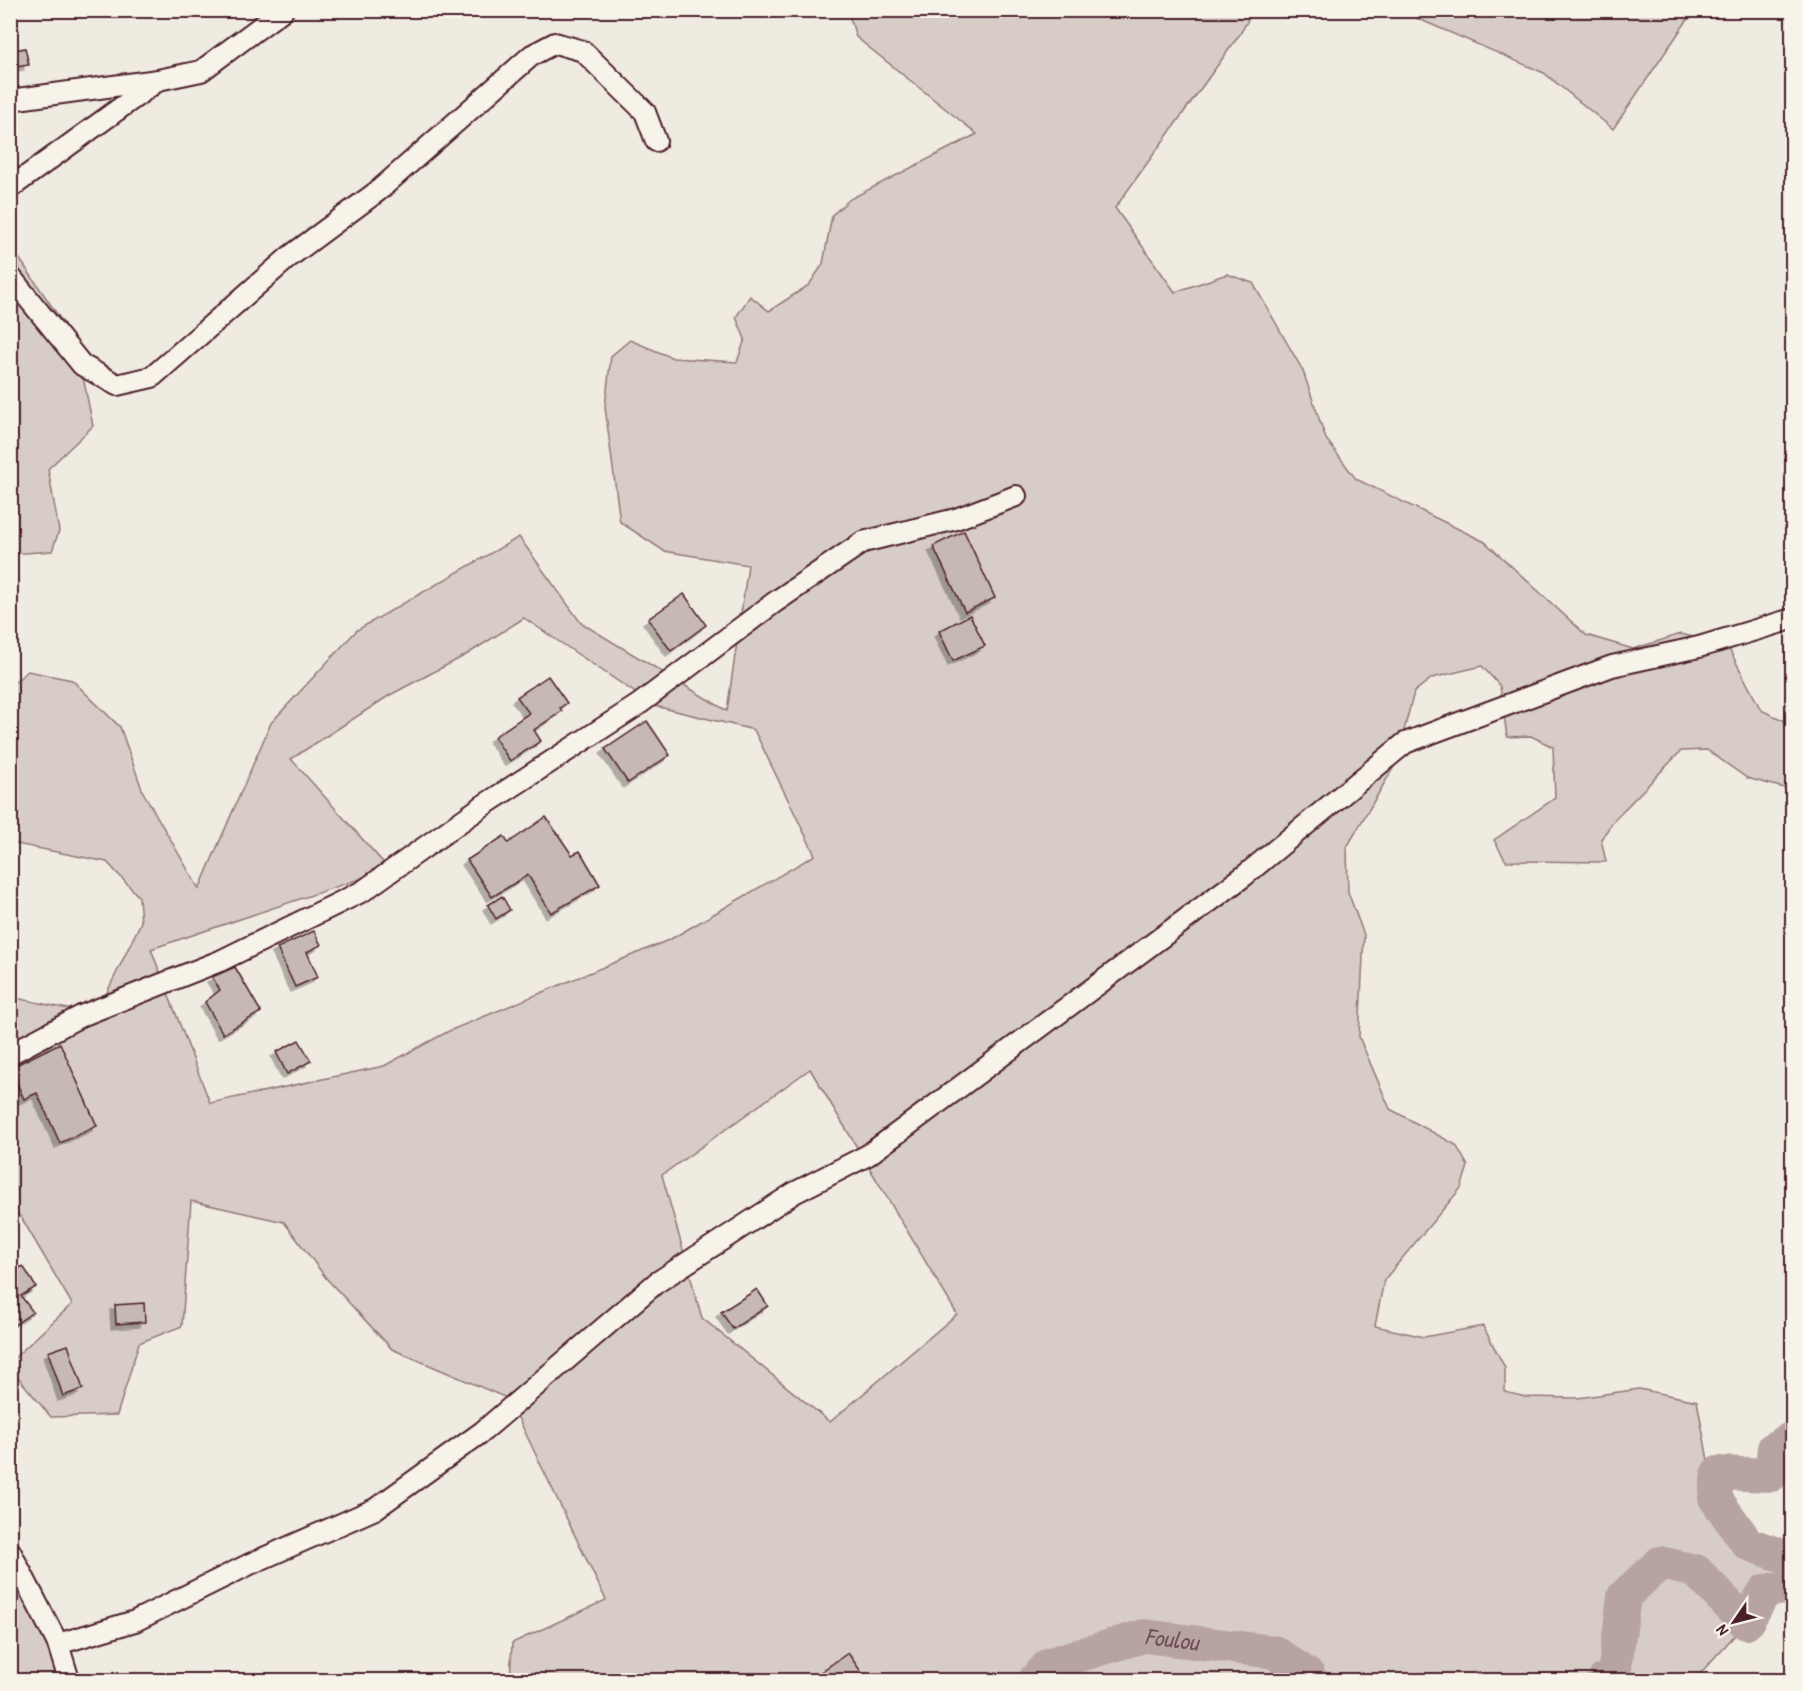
<svg xmlns="http://www.w3.org/2000/svg" width="1803" height="1691" viewBox="0 0 1803 1691" font-family="'Patrick Hand',sans-serif">
	<style>
		.green { fill: #d8cdc6; stroke: #917678; stroke-width: 1.5; fill-rule: evenodd }
		.lines { fill: none; stroke-linecap: round; stroke-linejoin: round }
		.river { stroke: #b7a4a2; stroke-width: 34 }
		.building { fill: #c6b8b3; stroke: #4a1f2b; stroke-width: 1.5; filter: url(#shadow) }
		.minor-casing { stroke: #4a1f2b; stroke-width: 24 }
		.minor { stroke: #f7f3e8; stroke-width: 20 }
		.labels { text-anchor: middle; stroke-width: 4.5; stroke-linejoin: round; paint-order: stroke }
		.water-label { font-size: 24px; font-style: italic; fill: #704e55; stroke: #f7f3e8 }
	</style>
	<defs>
		<filter id="shadow"><feDropShadow dx="-5" dy="5" stdDeviation="0" flood-color="#0004"/></filter>
	</defs>
	<rect width="100%" height="100%" fill="#f0ebe0"/>
	<filter id="ink" filterUnits="userSpaceOnUse"><feTurbulence type="fractalNoise" baseFrequency=".0167" numOctaves="2"/><feDisplacementMap in="SourceGraphic" scale="12" xChannelSelector="R" yChannelSelector="G"/><feConvolveMatrix kernelMatrix="1 2 1 2 8 2 1 2 1" color-interpolation-filters="sRGB"/></filter>
	<g filter="url(#ink)">
		<!-- green -->
		<g class="green">
			<path d="M848 11H1253L1240 34 1115 208 1175 292 1227 274 1253 283 1303 371 1326 439 1356 479 1485 542 1586 635 1633 649 1681 634 1727 645 1761 710 1792 724V790L1747 778 1707 750 1681 751 1615 819 1601 839 1606 862 1506 861 1494 840 1555 798 1553 747 1531 736 1507 737 1500 686 1482 666 1432 678 1414 692 1395 765 1347 847 1348 892 1364 935 1359 1037 1390 1109 1456 1145 1468 1166 1461 1188 1384 1280 1375 1326 1424 1337 1483 1326 1505 1368V1392L1525 1397 1578 1398 1639 1389 1697 1401 1715 1498 1748 1544 1792 1559V1587L1765 1591 1746 1623 1694 1680H510L512 1643 606 1600 509 1399 392 1349 326 1278 284 1222 191 1201 182 1326 139 1343 117 1415 51 1417 11 1369V1361L72 1304 21 1217 11 1208V997L96 1015 141 922 139 897 107 862 11 843V685L28 671 72 680 120 727 143 792 199 889 271 723 357 630 519 537 581 623 727 711 748 565 664 551 620 522 605 407 611 356 630 340 673 358 737 362 745 339 736 317 750 296 769 311 809 285 823 264 832 215 850 199 977 134 856 37ZM524 618 655 706 754 730 815 855 671 939 449 1031 384 1066 210 1103 151 949 389 869 291 759 390 695 466 655ZM810 1069 957 1314 830 1422 702 1318 662 1175Z"/>
			<polygon points="1400,11 1718,11 1688,19 1613,129 1544,73"/>
			<polygon points="13,249 76,342 93,426 48,469 59,531 52,551 11,554 10,250"/>
			<polygon points="11,1551 69,1680 11,1680"/>
		</g>
		<g class="lines">
			<!-- river -->
			<g class="river">
				<polyline points="1792,1438 1774,1448 1771,1475 1718,1473 1715,1498 1748,1544 1792,1559"/>
				<path id="s1" d="M1035 1680 1050 1664 1144 1636 1274 1652 1308 1675 1311 1680"/>
				<polyline points="1604,1680 1614,1676 1624,1596 1660,1563 1696,1571 1746,1623 1765,1591 1792,1587"/>
			</g>
		</g>
		<!-- building -->
		<g class="building">
			<polygon points="25,48 29,65 10,68 10,51"/>
			<polygon points="964,531 995,598 965,612 933,546"/>
			<polygon points="684,594 706,625 671,651 648,619"/>
			<polygon points="970,615 985,646 953,661 939,631"/>
			<polygon points="548,676 567,703 560,708 562,711 534,730 541,741 510,761 494,737 529,713 517,697"/>
			<polygon points="647,721 670,755 628,783 605,749"/>
			<polygon points="546,817 572,855 580,851 600,885 551,913 528,875 492,897 467,860 504,836 508,843"/>
			<polygon points="502,896 510,910 496,919 488,905"/>
			<polygon points="314,931 321,945 307,952 318,977 295,987 277,948"/>
			<polygon points="235,967 261,1012 223,1034 205,1002 220,990 212,977"/>
			<polygon points="299,1040 311,1061 287,1074 276,1052"/>
			<polygon points="60,1043 97,1126 60,1143 37,1093 24,1099 10,1068"/>
			<polygon points="23,1266 36,1287 21,1296 33,1312 10,1328 10,1273"/>
			<polygon points="757,1289 768,1306 733,1329 721,1312"/>
			<polygon points="144,1303 145,1322 116,1324 115,1305"/>
			<polygon points="68,1345 83,1389 63,1396 48,1352"/>
			<polygon points="848,1653 862,1673 851,1680 809,1680"/>
		</g>
		<g class="lines">
			<defs>
				<g id="minor">
					<polyline points="10,100 158,80 201,71 283,10"/>
					<polyline points="10,188 156,82"/>
					<polyline points="10,276 82,365 117,385 152,377 289,257 378,191 532,55 555,43 583,51 645,112 656,141"/>
					<polyline points="10,1054 81,1016 220,961 363,891 484,805 638,705 775,602 863,542 956,519 1016,496"/>
					<polyline points="10,1551 58,1644 69,1680"/>
					<polyline points="58,1644 135,1621 250,1564 375,1509 482,1432 656,1283 794,1193 868,1155 1244,876 1405,743 1612,666 1699,647 1792,619"/>
				</g>
			</defs>
			<!-- minor casing -->
			<use href="#minor" class="minor-casing"/>
			<!-- minor -->
			<use href="#minor" class="minor"/>
		</g>
	</g>
	<g class="labels">
		<!-- water labels -->
		<g class="water-label">
			<text dy="8" stroke="none"><textPath href="#s1" startOffset="148">Foulou</textPath></text>
		</g>
	</g>
	<!-- margin -->
	<rect width="1803" height="1691" fill="none" stroke="#f7f3e8" stroke-width="36"/>
	<rect x="18" y="18" width="1767" height="1655" fill="none" stroke="#4a1f2b" stroke-width="2" filter="url(#ink)"/>
	<!-- north arrow -->
	<g transform="translate(1734 1622) rotate(235)" stroke="#f7f3e8" stroke-width="4.5" paint-order="stroke">
	<path d="M0-4.5L10 22L0 15L-10 22Z" fill="#4a1f2b"/>
	<text y="-9" font-size="16" font-weight="bold" text-anchor="middle" fill="#4a1f2b">N</text>
	</g>
</svg>
